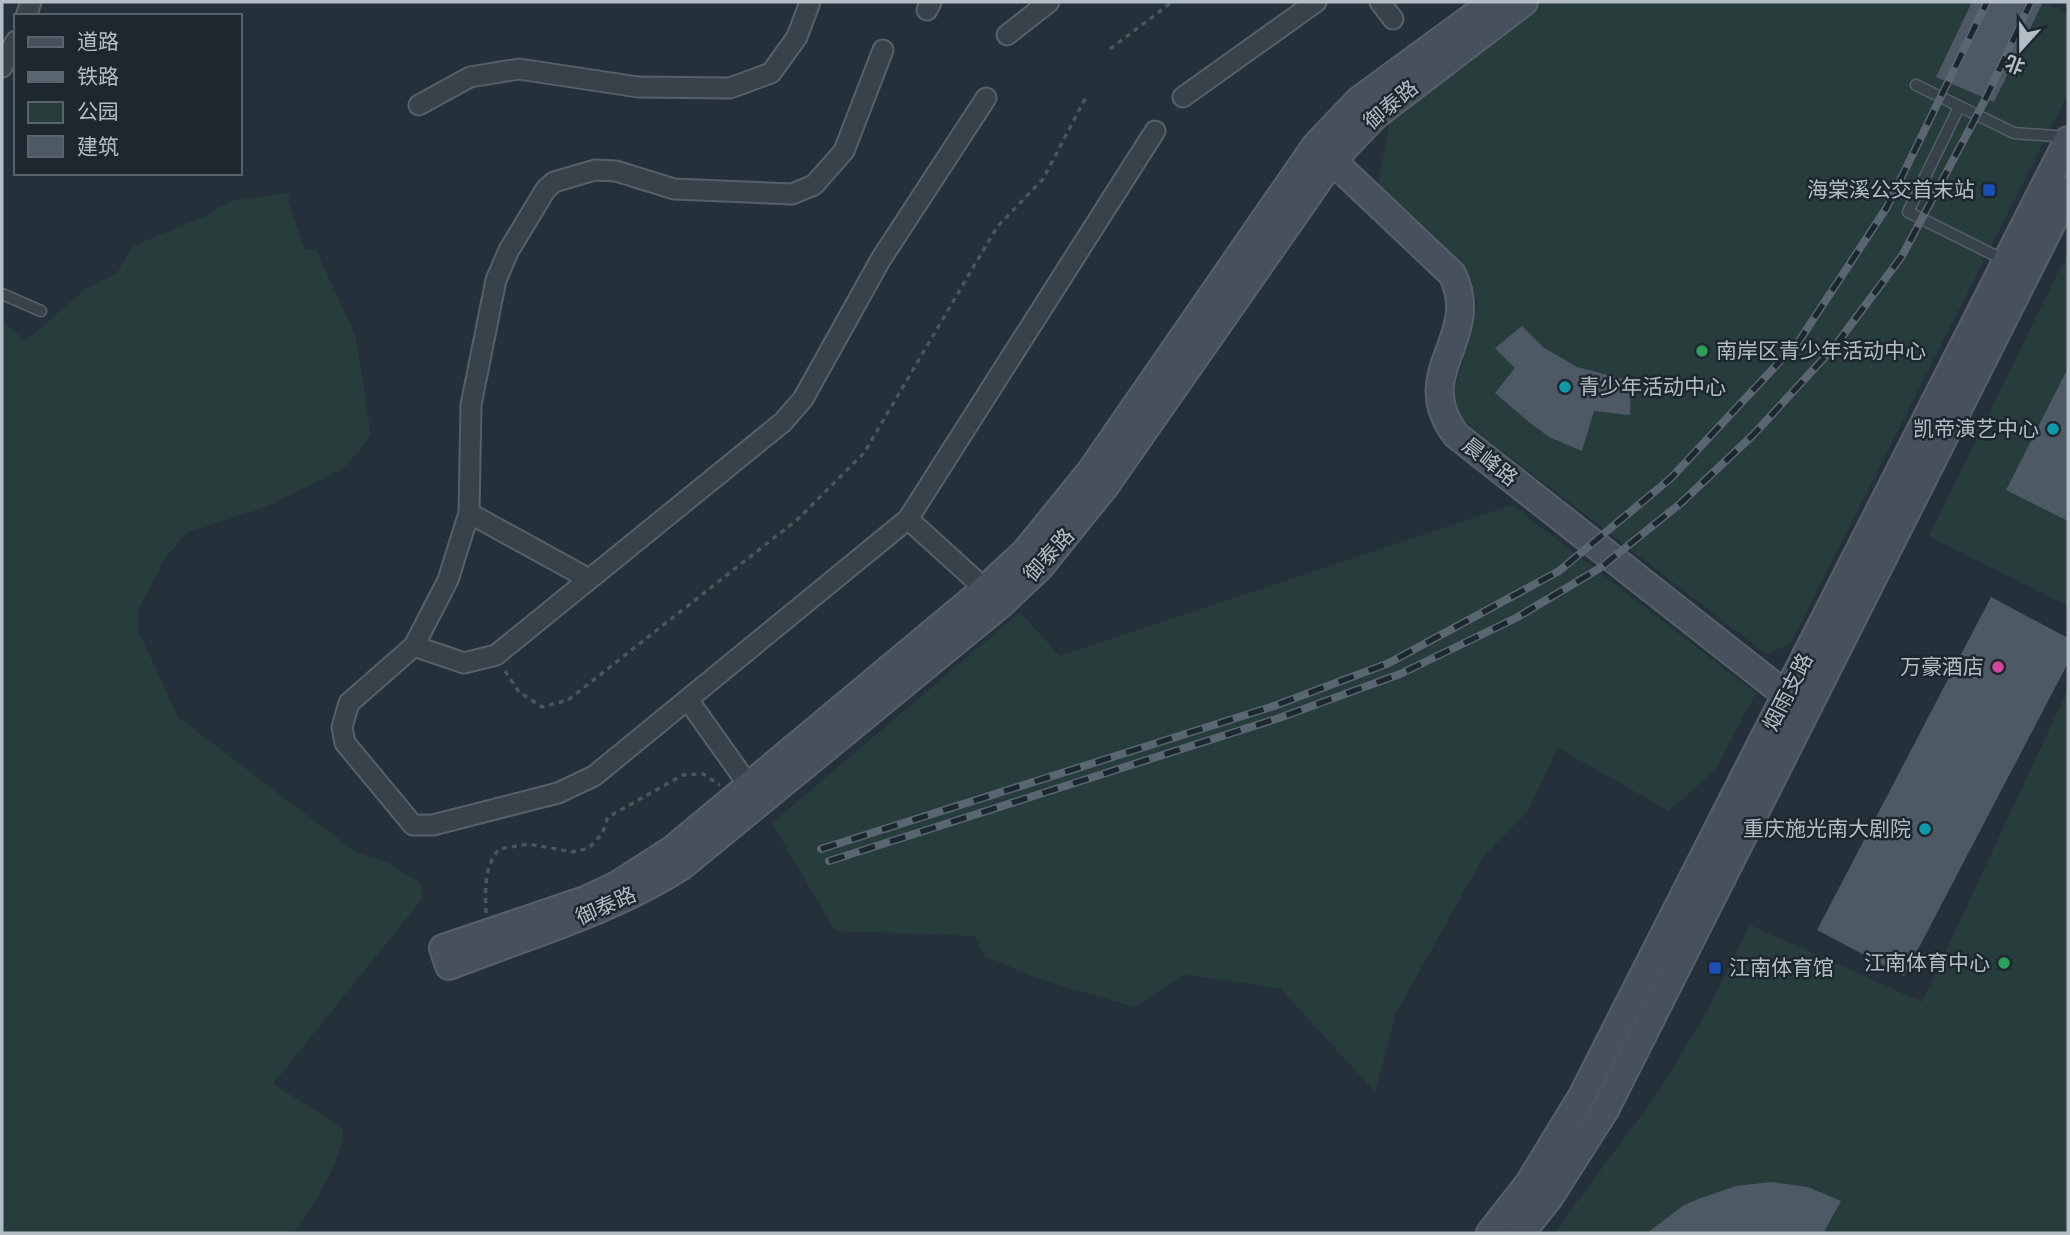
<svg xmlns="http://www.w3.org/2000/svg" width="2070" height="1235" viewBox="0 0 2070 1235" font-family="'Public Sans','Noto Sans SC',sans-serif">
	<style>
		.green { fill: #273d3c }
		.building { fill: #4d5a65 }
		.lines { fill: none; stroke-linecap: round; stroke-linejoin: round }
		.lane-casing { stroke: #566068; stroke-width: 13 }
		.street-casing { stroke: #566068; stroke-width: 23 }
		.secondary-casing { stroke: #566068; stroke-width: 30 }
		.path { stroke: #46595a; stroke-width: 3.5; stroke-dasharray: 5 5; stroke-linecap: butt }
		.lane { stroke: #38424b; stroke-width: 10 }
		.street { stroke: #38424b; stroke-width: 19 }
		.secondary { stroke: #46515d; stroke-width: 26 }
		.rail-casing { stroke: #5a6671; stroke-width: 8 }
		.rail { stroke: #1d272f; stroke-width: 5; stroke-dasharray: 16; stroke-linecap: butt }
		.transit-dot { fill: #1a4fb4; stroke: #1d272f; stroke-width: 2.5 }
		.leisure-dot { fill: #2e9e5b; stroke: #1d272f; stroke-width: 2.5 }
		.culture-dot { fill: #0f9aa8; stroke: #1d272f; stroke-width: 2.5 }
		.hotel-dot { fill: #d1479c; stroke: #1d272f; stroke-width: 2.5 }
		.labels { text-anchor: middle; stroke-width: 5; stroke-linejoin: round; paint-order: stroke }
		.street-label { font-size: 21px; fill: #b3bdc6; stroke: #1d272f }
		.poi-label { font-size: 21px; fill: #b3bdc6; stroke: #1d272f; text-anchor: end }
	</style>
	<rect width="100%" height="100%" fill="#24303a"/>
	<!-- green -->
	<g class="green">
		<path d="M1544 2H2043L2068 13V94L1790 644 1766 654 1469 425 1459 414 1453 397 1477 305C1467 253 1415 220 1378 186L1390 119Z"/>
		<path d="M290 192 288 202 305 250H316L356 337 371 436 343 469 263 508 188 532 166 557 138 610V630L178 717 357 853 388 863 420 882 423 898 273 1084 343 1128C346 1156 310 1212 293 1233H2V321L26 341 85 289 117 273 133 246 203 217 231 201Z"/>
		<polygon points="2068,252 2068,606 1929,536"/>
		<polygon points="1512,505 1756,693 1715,770 1669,811 1558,748 1527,812 1484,856 1396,1013 1375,1092 1280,988 1185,975 1134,1007 1042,980 986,957 974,936 835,931 772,823 1020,612 1060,656"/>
		<polygon points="2068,689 2068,1233 1554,1233 1659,1091 1708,1009 1750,925 1922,1002"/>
	</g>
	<!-- building -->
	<g class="building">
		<polygon points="1972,2 2043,2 1994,102 1936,77"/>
		<polygon points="1522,326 1543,347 1577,367 1631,381 1630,415 1594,411 1582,451 1549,437 1529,422 1495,393 1515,368 1495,348"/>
		<polygon points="2068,368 2068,521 2006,490"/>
		<polygon points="1991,597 2068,638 2068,663 1904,976 1817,930"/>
		<polygon points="1771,1182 1808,1187 1841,1201 1825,1230 1828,1233 1647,1233 1684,1205 1701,1198 1736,1186"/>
	</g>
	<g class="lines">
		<defs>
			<g id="lane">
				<polyline points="1916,85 2014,133 2068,137"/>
				<polyline points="1959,107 1908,212 2006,261"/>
				<polyline points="2,294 41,311"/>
			</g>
			<g id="street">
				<polyline points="1380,2 1393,19"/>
				<polyline points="927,10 931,2"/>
				<polyline points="26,16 31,2"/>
				<polyline points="1007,35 1049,2"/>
				<polyline points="883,50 844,151 814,185 792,194 674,189 616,171 595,170 554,182 546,189 509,250 496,280 471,405 469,513 448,580 414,646 349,703 342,727 345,743 413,825 433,825 558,793 594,776 908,519 1155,131"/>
				<polyline points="2,67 16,41"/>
				<polyline points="1183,97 1316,2"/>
				<polyline points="419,105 470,77 519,69 638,87 730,88 771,73 797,37 810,2"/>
				<polyline points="469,513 589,579"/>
				<polyline points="908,519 985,589"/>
				<polyline points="414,646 464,663 496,655 783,422 803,399 881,259 986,98"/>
				<polyline points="688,700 755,794"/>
			</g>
			<g id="secondary">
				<path d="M1493 2 1359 100 1316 145 1090 472 1025 552 985 589 673 849 617 885 585 900 443 948 449 966C530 934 608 913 682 866L1000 605 1040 567 1106 485 1332 161 1376 115 1524 2"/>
				<path d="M1320 149 1452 274C1484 338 1408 372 1456 435L1800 706"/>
				<polyline points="1490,1233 1529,1183 1582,1096 2068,140"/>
				<polyline points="1521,1233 1549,1198 1605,1110 2068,191"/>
			</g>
		</defs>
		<!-- lane casing -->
		<use href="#lane" class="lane-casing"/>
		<!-- street casing -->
		<use href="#street" class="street-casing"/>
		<!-- secondary casing -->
		<use href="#secondary" class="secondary-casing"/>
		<!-- path -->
		<g class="path">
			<polyline points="1110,49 1172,2"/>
			<polyline points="505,671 519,692 542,707 568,700 798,519 864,453 997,227 1043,179 1086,97"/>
			<path d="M486 913C485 890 484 867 499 849L528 844 573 852 589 848 602 834 608 817 683 775 703 774 720 785"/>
		</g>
		<!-- lane -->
		<use href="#lane" class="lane"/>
		<!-- street -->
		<use href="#street" class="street"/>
		<!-- secondary -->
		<use href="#secondary" class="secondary"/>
		<defs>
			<g id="rail">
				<polyline points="821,849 1274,706 1389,663 1559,571 1671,478 1799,341 1887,207 1987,2"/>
				<polyline points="829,861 1279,718 1400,674 1516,618 1600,568 1681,503 1754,434 1835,346 1902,256 1985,100 2031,2"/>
			</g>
		</defs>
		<!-- rail casing -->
		<use href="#rail" class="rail-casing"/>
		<!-- rail -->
		<use href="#rail" class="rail"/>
	</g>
	<!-- markers -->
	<g class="transit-dot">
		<rect x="1982" y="183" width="14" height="14" rx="3.5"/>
		<rect x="1708" y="961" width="14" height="14" rx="3.5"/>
	</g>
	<g class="leisure-dot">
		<circle cx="1702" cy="351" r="7"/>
		<circle cx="2004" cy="963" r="7"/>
	</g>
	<g class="culture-dot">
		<circle cx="1565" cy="387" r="7"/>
		<circle cx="2053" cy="429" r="7"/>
		<circle cx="1925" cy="829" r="7"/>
	</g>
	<circle class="hotel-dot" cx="1998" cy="667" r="7"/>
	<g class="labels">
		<!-- street labels -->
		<g class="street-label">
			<text transform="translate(1391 105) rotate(-40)" y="7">御泰路</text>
			<text transform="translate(1490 462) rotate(38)" y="7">晨峰路</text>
			<text transform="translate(1049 555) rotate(-48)" y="7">御泰路</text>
			<text transform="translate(1788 692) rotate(-63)" y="7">烟雨支路</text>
			<text transform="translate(606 906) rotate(-24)" y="7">御泰路</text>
		</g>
		<!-- poi labels -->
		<g class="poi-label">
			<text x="1975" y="197">海棠溪公交首末站</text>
			<text x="1716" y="358" text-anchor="start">南岸区青少年活动中心</text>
			<text x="1579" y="394" text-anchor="start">青少年活动中心</text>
			<text x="2039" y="436">凯帝演艺中心</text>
			<text x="1984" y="674">万豪酒店</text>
			<text x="1911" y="836">重庆施光南大剧院</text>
			<text x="1990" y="970">江南体育中心</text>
			<text x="1729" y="975" text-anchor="start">江南体育馆</text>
		</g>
	</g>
	<!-- border -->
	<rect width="2070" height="1235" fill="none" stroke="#b3bdc6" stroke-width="7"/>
	<!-- legend -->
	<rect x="14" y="14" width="228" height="161" fill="#1d272f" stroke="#59636b" stroke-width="2"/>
	<rect x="28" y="37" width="35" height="10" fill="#46515d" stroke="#59636b" stroke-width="2"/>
	<text x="77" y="49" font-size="21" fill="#b3bdc6">道路</text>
	<rect x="28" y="72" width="35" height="10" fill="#5a6671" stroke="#59636b" stroke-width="2"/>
	<text x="77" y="84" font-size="21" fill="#b3bdc6">铁路</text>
	<rect x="28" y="102" width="35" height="21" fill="#273d3c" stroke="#59636b" stroke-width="2"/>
	<text x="77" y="119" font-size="21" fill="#b3bdc6">公园</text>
	<rect x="28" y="136" width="35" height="21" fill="#4d5a65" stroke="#59636b" stroke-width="2"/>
	<text x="77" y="154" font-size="21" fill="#b3bdc6">建筑</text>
	<!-- north arrow -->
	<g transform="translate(2021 49) rotate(201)" stroke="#1d272f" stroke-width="5" paint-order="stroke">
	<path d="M0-5L12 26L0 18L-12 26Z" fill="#b3bdc6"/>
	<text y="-10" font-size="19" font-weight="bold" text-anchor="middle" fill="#b3bdc6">北</text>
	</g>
</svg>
